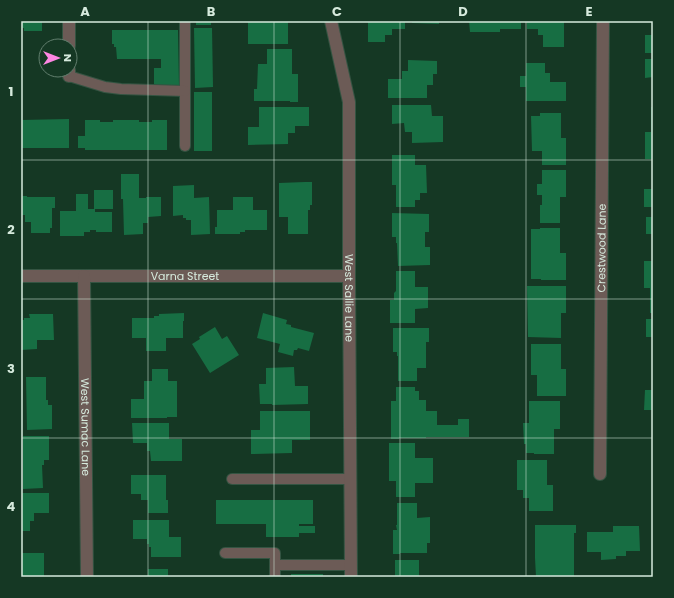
<svg xmlns="http://www.w3.org/2000/svg" width="674" height="598" viewBox="0 0 674 598" font-family="Poppins,sans-serif">
	<style>
		.building { fill: #176e43 }
		.lines { fill: none; stroke-linecap: round; stroke-linejoin: round }
		.lane-casing { stroke: #345442; stroke-width: 12 }
		.street-casing { stroke: #345442; stroke-width: 14 }
		.lane { stroke: #6c5b56; stroke-width: 10 }
		.street { stroke: #6c5b56; stroke-width: 12 }
		.grid { fill: none; stroke: #d6eadd; stroke-width: 1; stroke-opacity: 0.55 }
		.labels { text-anchor: middle; stroke-width: 3; stroke-linejoin: round; paint-order: stroke }
		.street-label { font-size: 11px; fill: #d6eadd; stroke: #153824 }
		.neatline { fill: none; stroke: #d6eadd; stroke-width: 1.5 }
		.grid-label { font-size: 13px; text-anchor: middle; font-weight: bold; fill: #d6eadd }
	</style>
	<rect width="100%" height="100%" fill="#153824"/>
	<!-- building -->
	<g class="building">
		<polygon points="21,21 42,21 42,31 24,31 24,28 21,28"/>
		<rect x="196" y="21" width="15" height="4"/>
		<rect x="248" y="21" width="40" height="23"/>
		<polygon points="368,21 405,21 405,29 392,29 392,35 385,35 385,42 368,42"/>
		<polygon points="412,21 439,21 439,24 412,23"/>
		<polygon points="469,21 521,21 521,29 500,29 500,32 470,32"/>
		<polygon points="527,21 564,21 564,47 543,47 543,35 538,35 538,29 527,29"/>
		<polygon points="194,28 212,28 213,87 195,88"/>
		<polygon points="112,30 178,30 179,85 154,85 154,68 161,68 161,59 117,59 116,47 114,47 114,44 112,44"/>
		<rect x="645" y="35" width="8" height="18"/>
		<polygon points="267,49 292,49 292,74 298,74 298,102 290,102 290,101 254,101 254,89 257,89 258,64 267,64"/>
		<polygon points="645,59 653,59 653,77 645,78"/>
		<polygon points="408,60 437,61 437,74 433,74 433,85 427,85 427,98 388,98 388,79 402,79 402,71 408,71"/>
		<polygon points="526,63 545,63 545,73 550,73 550,82 566,82 566,101 526,101 526,87 520,87 520,76 526,76"/>
		<rect x="194" y="92" width="18" height="59"/>
		<polygon points="392,105 431,105 432,116 443,116 443,142 412,143 412,132 405,132 404,123 392,124"/>
		<polygon points="259,107 309,107 309,126 295,126 295,133 288,133 288,144 248,145 248,127 259,127"/>
		<polygon points="651,107 653,107 653,159 645,159 645,132 651,132"/>
		<polygon points="540,113 561,113 561,138 566,138 566,165 542,165 542,151 532,151 531,116 540,116"/>
		<polygon points="69,119 69,148 21,148 21,120"/>
		<polygon points="85,120 100,120 100,122 113,122 113,120 139,120 139,122 152,122 152,120 167,120 167,150 85,150 85,148 78,148 78,136 85,136"/>
		<polygon points="392,155 415,155 415,165 426,165 427,193 420,193 420,200 415,200 415,207 396,207 396,185 392,185"/>
		<polygon points="542,170 566,170 566,197 560,197 560,223 540,223 540,205 542,205 542,195 537,195 537,184 542,184"/>
		<polygon points="121,174 139,174 139,198 146,198 146,197 161,197 161,216 148,217 148,223 143,223 143,234 124,235 123,199 121,199"/>
		<polygon points="305,182 312,182 312,205 310,205 310,210 308,210 308,234 288,234 288,217 279,217 279,183"/>
		<polygon points="194,185 194,198 209,197 210,234 191,235 191,220 186,220 186,218 183,218 183,215 173,216 173,186"/>
		<rect x="644" y="189" width="9" height="18"/>
		<polygon points="94,190 113,190 113,209 95,209 95,212 112,212 112,232 96,232 96,230 90,230 90,232 84,232 84,236 60,236 60,211 76,211 76,194 88,194 88,209 94,209"/>
		<polygon points="21,196 27,196 27,197 55,197 55,208 52,208 52,228 50,228 50,233 31,233 31,222 25,222 25,215 21,215"/>
		<polygon points="233,197 253,197 253,210 267,210 267,230 245,230 245,232 240,232 240,234 215,234 215,227 217,227 217,210 233,210"/>
		<polygon points="392,213 429,214 429,232 425,232 425,247 430,247 430,265 398,266 397,243 396,243 396,237 392,237"/>
		<rect x="646" y="217" width="7" height="17"/>
		<polygon points="540,228 560,228 560,253 566,253 566,280 541,280 541,279 531,279 531,229 540,229"/>
		<polygon points="644,261 653,261 653,313 650,313 650,288 644,288"/>
		<polygon points="396,271 415,271 415,287 428,287 428,308 415,309 415,323 390,323 390,300 394,300 394,293 396,291"/>
		<polygon points="527,286 566,286 566,313 561,313 561,338 528,337"/>
		<polygon points="184,313 184,321 183,321 183,338 166,338 166,351 146,351 146,338 132,338 132,318 154,318 154,316 159,316 159,314"/>
		<polygon points="263,313 287,320 286,324 291,325 291,327 314,333 309,351 298,348 297,350 294,350 293,356 278,352 280,344 257,338"/>
		<polygon points="29,314 53,314 54,340 37,340 37,349 21,350 21,320 24,320 24,318 30,318"/>
		<rect x="646" y="319" width="7" height="18"/>
		<polygon points="215,327 222,339 227,336 239,355 210,373 192,344 200,339 199,337"/>
		<polygon points="393,328 429,328 429,342 426,342 426,368 417,368 417,381 398,381 398,356 397,356 397,352 393,352"/>
		<polygon points="531,344 561,344 561,369 566,369 566,396 537,396 537,375 531,375"/>
		<polygon points="294,367 295,386 308,386 308,404 272,405 272,404 260,404 259,384 266,384 266,368"/>
		<polygon points="152,369 168,369 168,381 177,381 177,417 167,417 167,418 131,418 131,399 144,399 144,381 152,381"/>
		<polygon points="26,377 46,377 46,400 48,400 48,405 52,405 52,429 27,430"/>
		<polygon points="396,387 415,387 415,391 419,391 419,400 426,400 426,411 437,411 437,425 458,425 458,419 469,419 469,437 426,437 426,438 399,438 399,439 391,439 391,401 396,401"/>
		<polygon points="645,390 653,390 653,410 644,410"/>
		<polygon points="529,401 560,401 560,429 554,429 554,454 534,454 534,453 526,453 526,444 524,444 523,423 529,423"/>
		<polygon points="260,411 310,411 310,440 292,440 292,453 251,454 251,430 260,430"/>
		<polygon points="132,423 169,423 169,439 182,439 182,461 151,461 150,451 147,451 147,443 133,443"/>
		<polygon points="23,436 49,436 49,460 44,460 44,465 42,465 43,488 23,489"/>
		<polygon points="389,443 415,443 415,458 433,458 433,483 415,483 415,497 396,497 396,481 389,481"/>
		<polygon points="517,460 547,460 547,485 553,485 553,511 529,511 529,498 523,498 523,490 517,490"/>
		<polygon points="131,475 166,475 166,500 168,500 168,513 148,513 148,500 141,500 141,494 131,494"/>
		<polygon points="21,493 49,493 49,513 34,513 34,521 30,521 30,531 21,531"/>
		<polygon points="216,500 313,500 313,524 299,524 299,526 315,526 315,533 299,533 299,537 266,537 266,524 216,524"/>
		<polygon points="397,503 417,503 417,518 430,517 430,543 427,543 427,553 400,553 400,554 393,554 393,530 397,530 396,525 397,525"/>
		<polygon points="133,520 169,520 169,537 181,537 181,557 151,557 151,547 149,547 149,544 147,544 147,539 133,539"/>
		<polygon points="535,525 576,525 576,533 574,533 574,577 536,577 535,558"/>
		<polygon points="613,526 639,526 640,551 626,551 626,556 616,556 616,559 601,560 601,552 587,552 587,532 613,532"/>
		<polygon points="21,553 44,553 44,576 21,577"/>
		<rect x="395" y="560" width="24" height="17"/>
		<rect x="148" y="569" width="20" height="8"/>
		<rect x="291" y="574" width="32" height="3"/>
	</g>
	<g class="lines">
		<defs>
			<g id="lane">
				<polyline points="185,21 185,146"/>
				<polyline points="69,76 105,87 121,89 185,91"/>
				<polyline points="232,479 350,479"/>
				<polyline points="225,553 275,553 275,565"/>
				<polyline points="275,577 275,565 351,565"/>
			</g>
			<g id="street">
				<path id="s1" d="M331 21 349 102V276L351 577"/>
				<polyline points="69,46 69,21"/>
				<polyline points="69,76 69,70"/>
				<path id="s2" d="M21 276H349"/>
				<path id="s3" d="M84 276 87 577"/>
				<path id="s4" d="M600 474 603 21"/>
			</g>
		</defs>
		<!-- lane casing -->
		<use href="#lane" class="lane-casing"/>
		<!-- street casing -->
		<use href="#street" class="street-casing"/>
		<!-- lane -->
		<use href="#lane" class="lane"/>
		<!-- street -->
		<use href="#street" class="street"/>
	</g>
	<!-- grid -->
	<path class="grid" d="M148 21V577M274 21V577M400 21V577M526 21V577M21 160H653M21 299H653M21 438H653"/>
	<g class="labels">
		<!-- street labels -->
		<g class="street-label">
			<text dy="4" stroke="none"><textPath href="#s4" startOffset="226">Crestwood Lane</textPath></text>
			<text dy="4" stroke="none"><textPath href="#s2" startOffset="164">Varna Street</textPath></text>
			<text dy="4" stroke="none"><textPath href="#s1" startOffset="279">West Sallie Lane</textPath></text>
			<text dy="4" stroke="none"><textPath href="#s3" startOffset="151">West Sumac Lane</textPath></text>
		</g>
	</g>
	<!-- border -->
	<rect width="674" height="598" fill="none" stroke="#153824" stroke-width="44"/>
	<!-- north arrow -->
	<g transform="translate(58 58) rotate(90)"><circle r="19" fill="#153824" stroke="#627f6e"/>
	<path d="M0-3L7 15L0 10L-7 15Z" fill="#fd86e2"/>
	<text y="-6" font-size="11" font-weight="bold" text-anchor="middle" fill="#d6eadd">N</text>
	</g>
	<rect x="22" y="22" width="630" height="554" class="neatline"/>
	<g class="grid-label">
		<text x="85" y="16">A</text>
		<text x="211" y="16">B</text>
		<text x="337" y="16">C</text>
		<text x="463" y="16">D</text>
		<text x="589" y="16">E</text>
		<text x="11" y="96">1</text>
		<text x="11" y="234">2</text>
		<text x="11" y="373">3</text>
		<text x="11" y="511">4</text>
	</g>
</svg>
